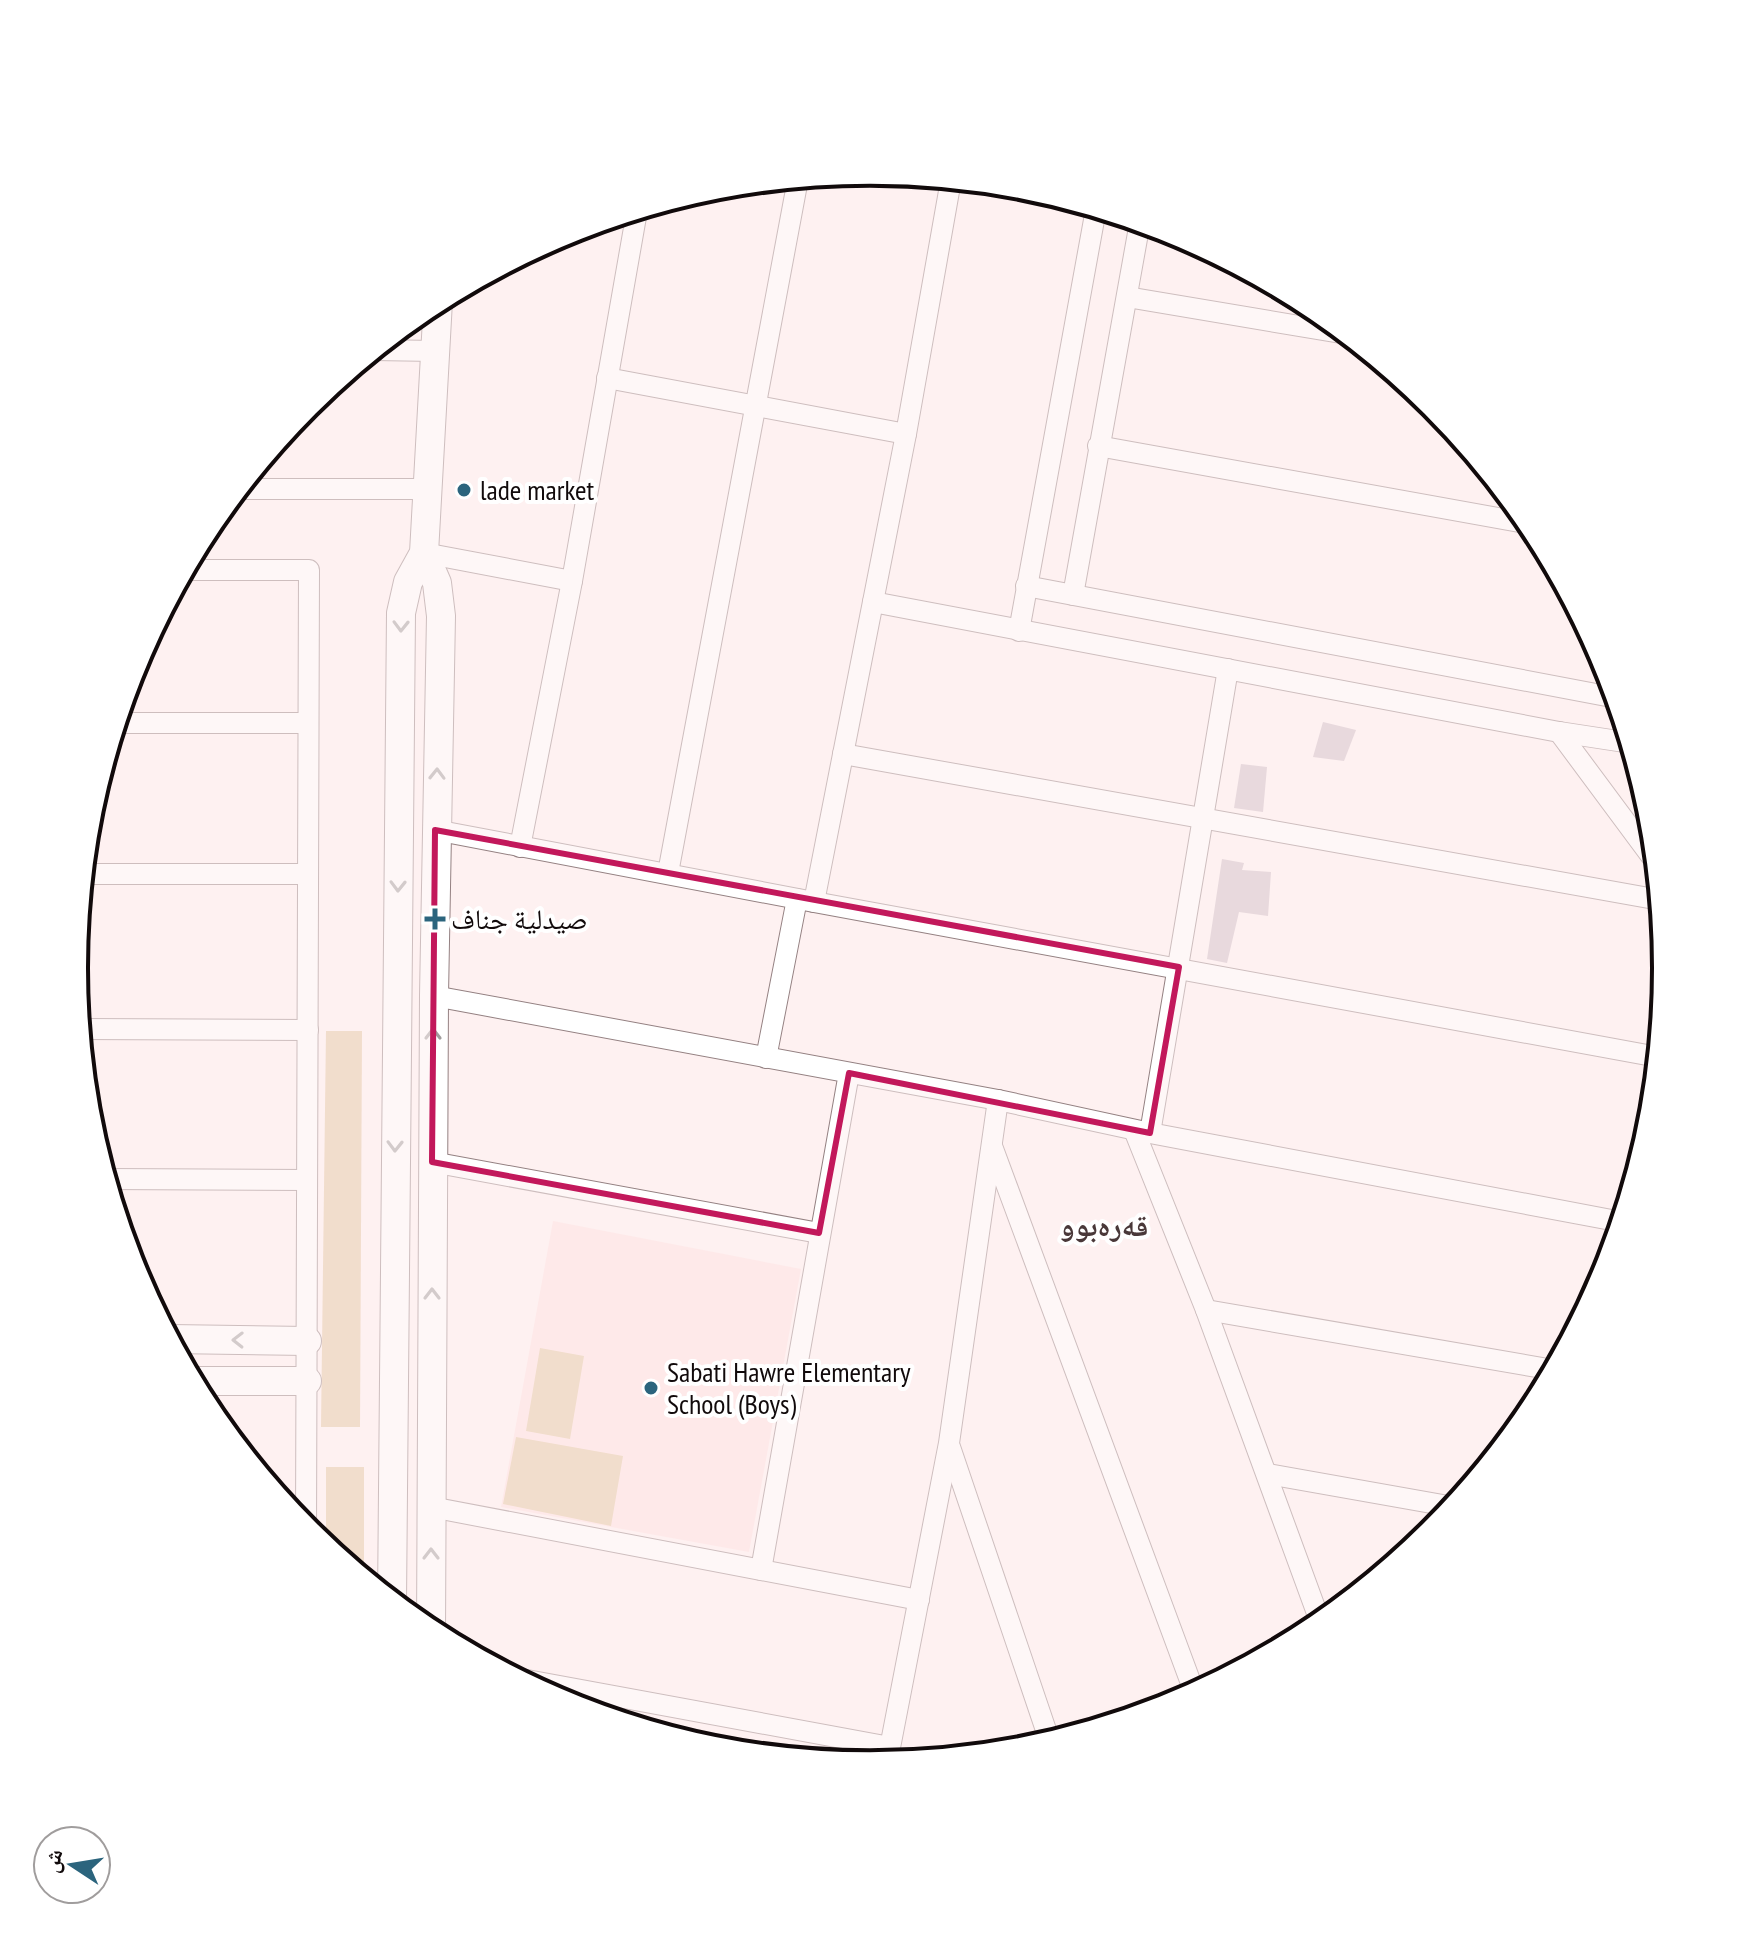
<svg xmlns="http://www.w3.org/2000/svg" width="1741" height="1937" viewBox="0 0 1741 1937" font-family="'PT Sans Narrow','Noto Naskh Arabic',sans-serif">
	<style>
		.built { fill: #ffe1e1 }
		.green { fill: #e3c59f }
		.building { fill: #cebcc5 }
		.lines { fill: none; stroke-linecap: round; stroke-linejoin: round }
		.street-casing { stroke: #948182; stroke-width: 22 }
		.secondary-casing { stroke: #948182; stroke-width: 30 }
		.street { stroke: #fff; stroke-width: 20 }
		.secondary { stroke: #fff; stroke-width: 28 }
		.oneway { stroke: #a09d9d }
		.marked { fill: none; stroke: #c2185b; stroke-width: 6; stroke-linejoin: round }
		.poi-dot { fill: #2b647d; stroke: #fff; stroke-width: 3 }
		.labels { text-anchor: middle; stroke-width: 8; stroke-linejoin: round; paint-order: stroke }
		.poi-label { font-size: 28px; fill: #110a0b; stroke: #fff; text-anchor: start }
		.neighbourhood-label { font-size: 30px; font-weight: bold; fill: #493839; stroke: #fff }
		.rim { fill: none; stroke: #110a0b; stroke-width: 4 }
	</style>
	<rect width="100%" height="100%" fill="#fef1f1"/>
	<!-- built -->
	<polygon class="built" points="553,1221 801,1269 749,1552 501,1507"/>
	<!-- green -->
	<g class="green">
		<polygon points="326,1031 362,1031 360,1427 321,1427"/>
		<polygon points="540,1348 584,1356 570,1439 526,1431"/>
		<polygon points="516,1437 623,1456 611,1526 503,1504"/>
		<polygon points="326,1467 364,1467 364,1578 326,1547"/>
	</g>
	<!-- building -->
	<g class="building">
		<polygon points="1323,722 1356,730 1344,761 1313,757"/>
		<polygon points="1241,764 1267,767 1263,812 1234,808"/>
		<polygon points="1222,859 1244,863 1242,870 1271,872 1268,916 1239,912 1227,963 1207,959"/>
	</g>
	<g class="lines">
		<defs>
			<g id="street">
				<polyline points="1127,297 1347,334"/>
				<polyline points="374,350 435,351"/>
				<polyline points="607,378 906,434"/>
				<polyline points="1098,446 1531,524"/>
				<polyline points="239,489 427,489"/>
				<polyline points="424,553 572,581"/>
				<polyline points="185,570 309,570 306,1531"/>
				<polyline points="1026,586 1617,698"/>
				<polyline points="1073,595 1140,222"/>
				<polyline points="873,602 1559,732 1631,743"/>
				<polyline points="1019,631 1096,209"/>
				<polyline points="117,723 307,723"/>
				<polyline points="1559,732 1657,864"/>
				<polyline points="843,754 1660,900"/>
				<polyline points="435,830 814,902 1658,1057"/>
				<polyline points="520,847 572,581 637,211"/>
				<polyline points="668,873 798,179"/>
				<polyline points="83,874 308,874"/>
				<polyline points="814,902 906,434 951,180"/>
				<polyline points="434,996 998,1100 1150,1133 1622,1222"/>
				<polyline points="80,1029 308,1030"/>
				<polyline points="766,1058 797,899"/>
				<polyline points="1134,1130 1206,1310 1321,1624"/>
				<polyline points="1150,1133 1228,669"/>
				<polyline points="992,1146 1195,1694"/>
				<polyline points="432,1162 819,1233"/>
				<polyline points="106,1179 307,1180"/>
				<polyline points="1206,1310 1554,1370"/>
				<polyline points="950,1447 1050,1742"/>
				<polyline points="1268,1474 1454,1507"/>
				<polyline points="431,1507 919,1600"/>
				<polyline points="761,1570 849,1073"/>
				<polyline points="516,1678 890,1747"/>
				<polyline points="887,1763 949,1443 998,1100"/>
			</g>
			<g id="secondary">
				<polyline points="424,553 437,583 441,616 434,996 431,1632"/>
				<polyline points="170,1339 307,1341"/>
				<polyline points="192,1381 307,1381"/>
				<polyline points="392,1601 401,613 408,582 424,553 438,301"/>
			</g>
		</defs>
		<!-- street casing -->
		<use href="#street" class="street-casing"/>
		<!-- secondary casing -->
		<use href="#secondary" class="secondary-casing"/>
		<!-- street -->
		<use href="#street" class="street"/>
		<!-- secondary -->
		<use href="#secondary" class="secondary"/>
	</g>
	<!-- one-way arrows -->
	<defs><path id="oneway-chevron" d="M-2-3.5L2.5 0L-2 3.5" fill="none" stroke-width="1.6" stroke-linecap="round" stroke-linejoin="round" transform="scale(2)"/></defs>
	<g class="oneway">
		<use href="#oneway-chevron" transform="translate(401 626) rotate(91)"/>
		<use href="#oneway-chevron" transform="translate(437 774) rotate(-89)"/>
		<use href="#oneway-chevron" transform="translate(398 886) rotate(91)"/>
		<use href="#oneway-chevron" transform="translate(433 1034) rotate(-90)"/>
		<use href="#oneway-chevron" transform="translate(395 1146) rotate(91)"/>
		<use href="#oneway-chevron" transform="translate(432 1294) rotate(-90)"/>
		<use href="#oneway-chevron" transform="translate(238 1340) rotate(-179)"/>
		<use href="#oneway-chevron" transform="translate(431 1554) rotate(-90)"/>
	</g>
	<!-- marked area -->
	<path d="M0 0H1741V1937H0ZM435 830 1179 967 1150 1133 849 1073 819 1233 432 1162Z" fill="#fef1f1" fill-opacity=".55" fill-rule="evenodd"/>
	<path class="marked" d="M435 830 1179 967 1150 1133 849 1073 819 1233 432 1162Z"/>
	<!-- markers -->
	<g class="poi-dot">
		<circle cx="464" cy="490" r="8"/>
		<path d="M431 907h8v8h8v8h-8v8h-8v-8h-8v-8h8z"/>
		<circle cx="651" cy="1388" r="8"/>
	</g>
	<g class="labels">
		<!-- poi labels -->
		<g class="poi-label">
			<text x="480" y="500">lade market</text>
			<text x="451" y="929">صيدلية جناف</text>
			<text x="667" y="1382">Sabati Hawre Elementary<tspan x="667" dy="32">School (Boys)</tspan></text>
		</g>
		<!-- neighbourhood labels -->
		<g class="neighbourhood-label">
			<text x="1104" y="1236">قەرەبوو</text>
		</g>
	</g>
	<!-- crop -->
	<path d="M0 0H1741V1937H0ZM88 968a782 782 0 1 1 1564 0a782 782 0 1 1-1564 0Z" fill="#fff" fill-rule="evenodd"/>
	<path class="rim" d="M88 968a782 782 0 1 1 1564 0a782 782 0 1 1-1564 0Z"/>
	<!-- north arrow -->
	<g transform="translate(72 1865) rotate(282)"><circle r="38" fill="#ffffff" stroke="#a09d9d" stroke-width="2"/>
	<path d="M0-6L14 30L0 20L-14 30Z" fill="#2b647d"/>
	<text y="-12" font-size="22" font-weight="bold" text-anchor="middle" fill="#110a0b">ش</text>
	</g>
</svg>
